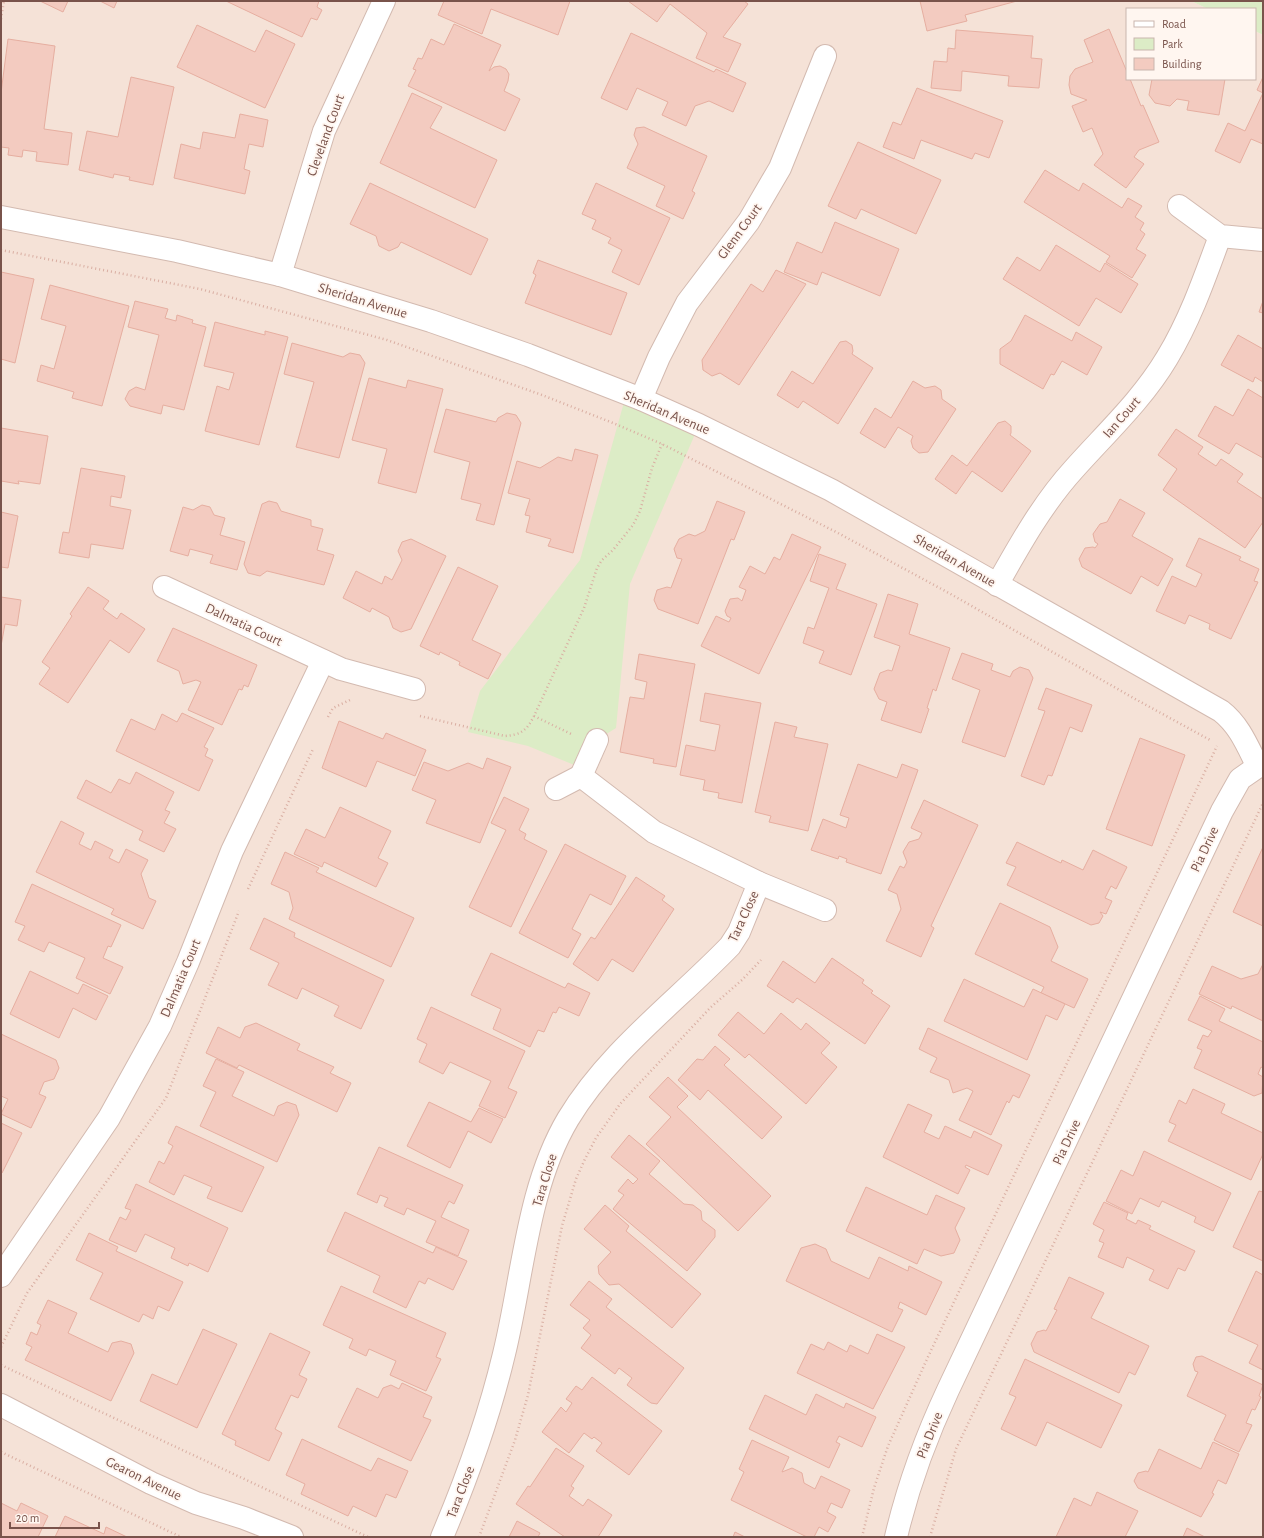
<svg xmlns="http://www.w3.org/2000/svg" width="1264" height="1538" viewBox="0 0 1264 1538" font-family="'Alegreya Sans',sans-serif">
	<style>
		.residential { fill: #f5e2d7 }
		.green { fill: #dcecc6 }
		.building { fill: #f3cbc0; stroke: #e6aea0 }
		.lines { fill: none; stroke-linecap: round; stroke-linejoin: round }
		.minor-casing { stroke: #d3bab0; stroke-width: 24 }
		.path { stroke: #d9aea2; stroke-width: 2.5; stroke-dasharray: 1 3; stroke-linecap: butt }
		.minor { stroke: #fff; stroke-width: 22 }
		.labels { text-anchor: middle; stroke-width: 3.5; stroke-linejoin: round; paint-order: stroke }
		.street-label { font-size: 14px; fill: #79534b; stroke: #fff6f0 }
	</style>
	<rect width="100%" height="100%" fill="#fdf2e9"/>
	<!-- residential -->
	<polygon class="residential" points="1,1 1191,1 1208,9 1127,9 1127,79 1255,79 1255,31 1263,35 1263,1537 1,1537"/>
	<!-- green -->
	<g class="green">
		<polygon points="1191,1 1263,1 1263,35 1255,31 1255,9 1208,9"/>
		<polygon points="626,395 699,425 630,584 616,728 597,740 584,769 528,746 468,732 480,691 580,560"/>
	</g>
	<!-- building -->
	<g class="building">
		<polygon points="40,1 68,1 63,12"/>
		<polygon points="100,1 117,1 114,8"/>
		<polygon points="226,1 319,1 317,7 322,10 317,20 311,18 302,37"/>
		<polygon points="444,1 570,1 558,35 491,9 482,34 438,15"/>
		<polygon points="628,1 744,1 748,4 723,37 741,44 728,72 696,58 707,33 670,4 657,22"/>
		<polygon points="920,1 1017,1 965,15 967,21 927,31"/>
		<polygon points="454,24 501,45 489,71 494,67 500,66 506,69 509,74 508,81 504,91 520,99 505,131 408,86 416,70 413,69 418,58 422,59 431,39 444,45"/>
		<polygon points="197,25 255,52 266,30 295,44 265,108 177,67"/>
		<polygon points="1109,29 1127,72 1127,79 1130,79 1141,106 1143,105 1159,142 1139,150 1134,157 1144,164 1126,188 1094,165 1103,154 1092,128 1083,132 1072,106 1087,100 1071,94 1069,85 1070,76 1075,69 1093,62 1084,40"/>
		<polygon points="956,30 1033,36 1031,58 1042,59 1039,88 1008,86 1009,76 962,71 961,91 931,88 934,61 947,62 948,48 955,49"/>
		<polygon points="631,33 714,72 716,69 746,83 733,112 709,101 695,106 686,126 662,115 668,102 637,88 627,110 601,98"/>
		<polygon points="8,39 55,46 44,129 72,133 68,165 36,161 37,152 23,150 22,157 8,155 9,148 1,147 1,93"/>
		<polygon points="131,77 174,87 153,185 129,180 130,177 114,174 113,178 79,170 87,131 118,137"/>
		<polygon points="1263,77 1263,144 1251,139 1240,163 1215,151 1228,123 1245,131 1263,93 1257,90"/>
		<polygon points="1152,79 1225,79 1219,115 1187,110 1189,101 1177,99 1170,106 1155,103 1149,95"/>
		<polygon points="917,88 1003,121 989,158 975,153 972,159 921,140 914,159 883,147 893,122 901,125"/>
		<polygon points="412,93 442,107 430,128 497,160 475,208 380,163"/>
		<polygon points="240,114 268,120 263,147 249,144 244,169 250,171 245,194 174,178 181,144 200,149 203,132 235,138"/>
		<polygon points="644,127 707,156 692,191 695,193 683,219 656,206 665,186 627,168 638,144 634,135 636,128"/>
		<polygon points="858,142 941,180 916,234 861,209 856,219 828,206"/>
		<polygon points="1045,170 1079,191 1083,183 1122,208 1128,198 1142,206 1135,217 1144,223 1140,230 1145,234 1136,249 1146,255 1132,278 1106,262 1110,256 1024,202"/>
		<polygon points="370,183 488,239 471,275 401,242 398,247 389,251 379,246 376,236 350,224"/>
		<polygon points="596,183 670,218 639,285 612,272 622,250 608,243 611,238 592,229 596,220 582,214"/>
		<polygon points="835,222 899,249 880,296 822,272 817,285 784,272 797,242 822,253"/>
		<polygon points="1056,245 1100,272 1105,263 1138,284 1121,313 1096,298 1079,326 1003,279 1017,257 1040,271"/>
		<polygon points="538,260 627,293 611,335 525,303 536,275 533,273"/>
		<polygon points="776,270 806,284 739,385 720,373 712,376 703,370 702,360 751,284 763,292"/>
		<polygon points="1,272 34,279 15,363 1,359"/>
		<polygon points="50,285 129,306 102,406 72,398 74,392 37,381 41,365 54,369 66,326 41,319"/>
		<polygon points="135,301 168,309 165,318 176,321 177,315 193,320 192,323 206,327 184,410 163,405 161,414 130,406 125,399 129,391 136,387 145,390 159,335 128,327"/>
		<polygon points="1263,301 1263,313 1259,312"/>
		<polygon points="1025,315 1072,341 1076,332 1102,347 1087,375 1062,361 1054,375 1051,374 1043,389 1000,364 1000,349 1011,341"/>
		<polygon points="215,322 265,335 265,331 288,337 259,445 205,431 217,386 229,390 234,373 204,366"/>
		<polygon points="1238,335 1263,349 1263,382 1255,377 1253,382 1221,365"/>
		<polygon points="846,341 852,345 853,351 852,354 873,368 838,424 803,401 798,408 777,395 792,371 813,384 840,342"/>
		<polygon points="292,343 343,357 350,353 360,355 365,363 339,458 296,447 314,382 284,374"/>
		<polygon points="369,378 406,388 408,380 443,389 416,493 378,483 387,449 352,440"/>
		<polygon points="913,381 925,388 935,386 941,390 942,399 956,409 928,452 919,453 913,448 911,441 913,436 898,427 885,448 860,433 875,408 891,418"/>
		<polygon points="1248,389 1263,398 1263,458 1236,443 1229,454 1198,436 1215,406 1233,416"/>
		<polygon points="446,409 496,422 498,418 507,413 516,415 521,423 494,525 476,520 481,504 461,499 470,462 434,452"/>
		<polygon points="1005,421 1011,426 1011,433 1010,435 1031,451 1002,492 972,471 956,494 935,479 952,455 967,466 998,423"/>
		<polygon points="1,428 48,436 40,484 18,481 19,484 1,481"/>
		<polygon points="1176,429 1203,447 1198,454 1216,466 1221,459 1243,474 1237,482 1263,499 1263,522 1245,548 1163,490 1177,469 1158,455"/>
		<polygon points="575,449 598,455 573,553 548,546 551,539 526,532 530,516 525,515 530,499 508,493 517,461 540,468 558,457 572,461"/>
		<polygon points="81,468 125,476 121,498 111,496 110,506 131,510 123,549 91,544 89,558 59,553 63,532 69,533"/>
		<polygon points="1120,499 1145,513 1132,536 1173,559 1158,586 1141,576 1131,594 1082,567 1079,559 1085,548 1093,547 1095,548 1098,544 1095,542 1093,534 1100,524 1107,522"/>
		<polygon points="269,501 277,503 281,511 311,520 311,526 323,529 317,550 334,555 324,585 267,571 260,576 248,573 244,564 262,504"/>
		<polygon points="717,501 745,512 734,540 731,539 698,624 658,609 654,600 657,590 667,587 671,588 682,559 677,558 674,549 679,539 689,534 695,536 705,531"/>
		<polygon points="202,505 210,507 214,515 225,518 220,535 245,542 237,570 210,563 213,555 190,549 188,556 170,551 183,507 193,510"/>
		<polygon points="1,512 18,516 8,568 1,567"/>
		<polygon points="792,534 821,547 759,674 701,646 716,616 729,622 731,618 727,616 725,611 730,599 738,598 742,601 746,590 739,587 750,566 765,574 774,557 780,560"/>
		<polygon points="1199,538 1241,557 1239,560 1259,569 1254,581 1258,582 1231,639 1209,629 1210,624 1189,615 1185,624 1156,611 1172,576 1196,587 1202,574 1186,566"/>
		<polygon points="411,539 446,556 411,629 401,632 393,628 389,617 372,608 370,612 343,598 356,571 382,584 385,576 392,580 402,560 398,551 402,542"/>
		<polygon points="819,554 846,564 836,589 877,604 851,675 819,663 824,651 803,643 808,627 814,629 829,588 810,581"/>
		<polygon points="458,567 498,586 472,640 501,654 488,679 459,665 460,662 440,652 439,655 420,646"/>
		<polygon points="88,587 109,601 103,609 117,619 121,613 145,629 129,653 110,640 68,703 39,684 50,668 42,662 72,616 70,614"/>
		<polygon points="888,594 918,604 909,634 950,648 936,691 933,689 927,708 929,709 921,733 881,720 887,702 879,699 874,689 880,673 888,670 892,671 900,646 874,637"/>
		<polygon points="1,597 21,600 17,626 5,624 1,646"/>
		<polygon points="173,628 257,665 248,687 244,685 242,690 239,689 222,725 188,710 201,682 196,680 183,684 179,671 157,661"/>
		<polygon points="962,653 993,664 991,670 1010,677 1013,671 1020,667 1029,670 1033,678 1005,757 962,742 980,690 952,679"/>
		<polygon points="639,654 695,664 676,767 653,763 654,759 620,752 630,697 644,699 647,682 635,679"/>
		<polygon points="1046,688 1092,705 1082,732 1070,727 1052,776 1048,775 1044,785 1021,776 1045,711 1038,709"/>
		<polygon points="705,693 761,703 742,803 718,798 719,793 703,790 705,780 680,775 686,745 715,751 720,725 700,721"/>
		<polygon points="182,713 214,728 204,747 208,749 205,756 213,760 199,791 116,751 131,719 155,730 162,714 177,722"/>
		<polygon points="339,721 383,739 386,733 426,750 415,776 377,761 366,787 322,768"/>
		<polygon points="775,722 797,727 794,737 828,744 808,831 769,822 771,816 755,812"/>
		<polygon points="1140,738 1185,755 1152,846 1106,829"/>
		<polygon points="487,758 511,767 480,843 426,823 436,800 412,790 424,762 448,771 468,763 483,769"/>
		<polygon points="858,764 897,778 902,764 918,770 881,874 846,862 847,859 839,856 838,859 811,850 823,819 846,828 849,818 840,815"/>
		<polygon points="136,772 174,792 165,810 170,812 164,823 176,829 164,852 139,840 143,831 77,798 86,780 111,793 119,779 130,784"/>
		<polygon points="504,797 529,809 519,830 526,834 524,839 547,851 511,927 469,907 506,830 491,823"/>
		<polygon points="924,800 978,825 931,926 934,928 921,957 886,941 901,909 897,894 888,890 900,866 904,868 907,862 903,852 909,842 919,839 922,833 911,828"/>
		<polygon points="340,807 391,831 378,858 388,863 376,887 324,862 322,867 294,854 306,829 325,838"/>
		<polygon points="61,821 84,833 79,844 91,850 95,841 113,850 109,858 119,863 126,849 148,860 141,874 149,898 156,901 143,929 111,914 114,909 36,872"/>
		<polygon points="1017,842 1061,863 1062,860 1083,870 1093,850 1127,867 1116,889 1111,886 1105,898 1112,901 1106,914 1100,912 1103,916 1099,923 1091,925 1007,885 1016,867 1006,863"/>
		<polygon points="565,844 626,876 611,905 590,894 572,929 581,934 568,958 519,933"/>
		<polygon points="1263,847 1263,926 1233,912"/>
		<polygon points="285,852 319,868 316,872 414,918 391,967 289,919 293,908 289,892 271,884"/>
		<polygon points="636,877 665,896 662,900 674,909 633,972 612,959 598,981 573,964 591,937 595,939"/>
		<polygon points="32,884 121,925 111,947 108,946 103,958 123,967 110,994 76,978 85,958 49,942 44,952 18,940 25,926 15,922"/>
		<polygon points="1000,903 1050,927 1058,947 1051,961 1088,979 1074,1008 1041,993 1044,987 975,954"/>
		<polygon points="264,918 295,933 294,937 384,980 361,1029 334,1016 339,1006 302,988 297,999 268,985 279,963 250,949"/>
		<polygon points="491,953 565,988 568,983 590,993 579,1016 559,1007 556,1013 553,1012 544,1032 538,1030 530,1047 493,1029 501,1009 471,995"/>
		<polygon points="832,958 864,980 862,983 873,991 871,993 890,1006 865,1044 797,998 793,1003 767,986 783,961 815,983"/>
		<polygon points="1263,964 1263,1021 1232,1006 1231,1009 1199,994 1212,966 1241,979 1258,974"/>
		<polygon points="30,971 78,994 83,984 108,996 96,1020 73,1008 59,1038 10,1014"/>
		<polygon points="964,979 1024,1007 1033,989 1065,1004 1057,1020 1046,1015 1027,1060 944,1021"/>
		<polygon points="1200,996 1225,1009 1219,1021 1263,1042 1263,1068 1261,1067 1258,1074 1263,1077 1262,1093 1254,1096 1194,1068 1202,1050 1197,1048 1203,1035 1208,1037 1212,1031 1188,1020"/>
		<polygon points="431,1007 525,1051 508,1088 517,1092 505,1118 479,1106 491,1081 450,1062 443,1074 419,1062 427,1044 417,1039"/>
		<polygon points="738,1012 764,1034 781,1013 801,1030 806,1023 830,1043 821,1053 837,1067 806,1104 749,1054 745,1058 718,1035"/>
		<polygon points="256,1023 300,1044 297,1050 334,1067 330,1073 351,1083 337,1112 239,1065 237,1068 206,1053 218,1027 240,1038 245,1027"/>
		<polygon points="928,1028 1030,1075 1019,1098 1013,1095 1009,1103 1007,1101 991,1135 959,1120 973,1091 967,1088 953,1093 949,1080 930,1072 937,1058 919,1049"/>
		<polygon points="1,1034 56,1060 59,1068 54,1079 44,1082 39,1094 46,1097 31,1128 1,1114 8,1099 1,1096"/>
		<polygon points="715,1046 730,1059 724,1065 782,1117 762,1139 708,1090 700,1100 678,1080 697,1059 703,1060"/>
		<polygon points="216,1059 244,1072 232,1096 274,1116 278,1106 287,1102 296,1105 299,1115 277,1162 200,1126 216,1092 203,1086"/>
		<polygon points="668,1077 688,1096 677,1107 771,1196 738,1231 646,1144 671,1117 649,1097"/>
		<polygon points="1193,1089 1225,1104 1221,1113 1263,1133 1263,1154 1251,1180 1168,1141 1176,1125 1169,1122 1179,1100 1186,1104"/>
		<polygon points="429,1102 471,1122 479,1108 503,1119 491,1143 468,1131 450,1168 407,1146"/>
		<polygon points="908,1104 932,1115 924,1132 939,1139 945,1126 971,1138 974,1131 1002,1145 988,1175 966,1165 965,1167 970,1170 958,1194 883,1157"/>
		<polygon points="1,1123 22,1133 2,1173 1,1172"/>
		<polygon points="176,1126 264,1167 242,1212 207,1198 212,1187 184,1175 174,1195 149,1182 159,1161 164,1164 173,1146 168,1143"/>
		<polygon points="629,1135 660,1161 649,1174 684,1204 693,1205 701,1211 702,1220 715,1230 715,1237 687,1271 613,1209 624,1195 618,1191 628,1179 633,1184 638,1179 611,1157"/>
		<polygon points="379,1147 463,1185 454,1204 449,1201 441,1217 469,1230 458,1256 426,1242 436,1221 407,1208 404,1215 384,1206 388,1198 380,1195 377,1203 357,1194"/>
		<polygon points="1144,1151 1231,1193 1213,1231 1194,1222 1196,1217 1162,1201 1159,1207 1140,1198 1132,1214 1106,1201 1121,1170 1133,1176"/>
		<polygon points="136,1184 228,1228 208,1272 189,1263 188,1266 171,1258 175,1248 145,1234 136,1252 109,1240 120,1217 126,1220 131,1210 125,1208"/>
		<polygon points="866,1187 927,1215 936,1195 965,1208 955,1228 960,1240 954,1253 941,1256 924,1249 917,1264 846,1231"/>
		<polygon points="1259,1191 1263,1192 1263,1261 1233,1247"/>
		<polygon points="1104,1202 1128,1213 1126,1219 1136,1224 1138,1220 1151,1226 1149,1229 1195,1251 1185,1271 1178,1268 1168,1289 1149,1280 1154,1270 1127,1257 1123,1268 1098,1257 1104,1243 1099,1241 1104,1230 1093,1224"/>
		<polygon points="605,1205 629,1226 626,1231 701,1294 672,1328 619,1284 609,1285 599,1274 598,1266 611,1252 584,1229"/>
		<polygon points="345,1212 433,1253 436,1247 467,1261 453,1290 428,1278 425,1284 419,1281 406,1308 373,1292 380,1276 327,1251"/>
		<polygon points="89,1233 118,1247 116,1251 183,1282 169,1311 158,1306 153,1319 143,1314 139,1322 90,1299 103,1273 76,1260"/>
		<polygon points="815,1244 826,1249 831,1261 869,1279 879,1257 908,1271 909,1266 942,1282 926,1315 900,1302 898,1308 903,1310 892,1332 786,1281 801,1248"/>
		<polygon points="1256,1271 1263,1275 1263,1370 1249,1363 1258,1345 1228,1331"/>
		<polygon points="1069,1277 1104,1293 1091,1318 1149,1346 1135,1375 1129,1372 1119,1393 1034,1352 1031,1344 1037,1332 1044,1330 1046,1331 1057,1310 1054,1309"/>
		<polygon points="589,1281 612,1299 606,1307 684,1368 657,1404 651,1403 627,1385 632,1378 619,1368 615,1374 581,1348 591,1335 583,1328 590,1320 570,1305"/>
		<polygon points="341,1286 446,1333 436,1357 441,1359 426,1391 390,1375 396,1361 369,1349 366,1356 349,1348 353,1339 323,1325"/>
		<polygon points="48,1300 77,1313 68,1333 108,1352 112,1343 121,1341 131,1344 134,1353 111,1401 25,1360 32,1347 26,1344 31,1332 37,1335 41,1325 37,1323"/>
		<polygon points="203,1329 237,1344 197,1428 140,1401 152,1374 177,1385"/>
		<polygon points="270,1333 310,1352 299,1375 307,1379 298,1398 291,1395 275,1429 282,1433 269,1461 235,1445 236,1441 222,1434"/>
		<polygon points="877,1334 905,1347 873,1409 797,1373 811,1344 824,1350 828,1342 847,1352 850,1345 868,1354"/>
		<polygon points="1202,1356 1263,1385 1259,1396 1261,1397 1255,1410 1252,1409 1246,1423 1252,1425 1239,1452 1214,1440 1226,1415 1187,1396 1198,1372 1195,1371 1193,1364 1196,1357"/>
		<polygon points="1025,1359 1122,1405 1101,1448 1047,1422 1036,1446 1001,1429 1016,1397 1009,1394"/>
		<polygon points="592,1377 662,1431 629,1475 596,1451 602,1443 594,1437 592,1439 584,1433 569,1453 542,1432 561,1407 566,1412 572,1403 566,1399 576,1386 582,1390"/>
		<polygon points="402,1383 432,1397 423,1417 431,1420 411,1461 338,1427 357,1388 378,1398 383,1388 391,1385 399,1389"/>
		<polygon points="816,1394 844,1408 846,1403 876,1417 862,1447 839,1436 836,1442 840,1444 829,1468 749,1429 765,1395 806,1415"/>
		<polygon points="302,1439 371,1471 378,1458 408,1471 396,1498 386,1494 376,1517 353,1506 348,1516 301,1494 305,1484 286,1475"/>
		<polygon points="752,1440 789,1457 782,1472 792,1468 802,1473 804,1483 815,1489 821,1476 850,1490 842,1508 831,1503 827,1512 836,1517 828,1532 819,1527 814,1537 807,1537 731,1500 744,1472 739,1469"/>
		<polygon points="1213,1442 1239,1454 1226,1484 1218,1480 1212,1493 1214,1494 1201,1517 1138,1488 1134,1481 1138,1473 1146,1471 1148,1472 1159,1449 1201,1469"/>
		<polygon points="556,1448 584,1466 571,1486 574,1488 569,1496 583,1506 588,1499 612,1515 598,1537 565,1537 516,1504 528,1486 530,1487"/>
		<polygon points="1097,1492 1138,1511 1125,1537 1056,1537 1074,1498 1091,1506"/>
		<polygon points="1,1503 17,1511 21,1503 48,1516 38,1537 1,1537"/>
		<polygon points="65,1516 104,1534 106,1527 127,1537 55,1537"/>
		<polygon points="517,1521 540,1533 538,1537 509,1537"/>
		<polygon points="1187,1528 1205,1537 1183,1537"/>
		<polygon points="735,1532 745,1537 733,1537"/>
	</g>
	<g class="lines">
		<defs>
			<g id="minor">
				<polyline points="1179,206 1220,236 1263,240"/>
				<path d="M1 217 177 251 280 275 431 321 528 355 641 399 699 425 831 490 1221 711C1239 725 1247 745 1257 765"/>
				<polyline points="280,275 324,131 384,1"/>
				<polyline points="641,399 659,357 687,303 749,221 780,168 825,56"/>
				<path d="M997 585C1020 544 1043 503 1074 469 1106 433 1142 400 1167 358 1190 320 1205 277 1220 236"/>
				<polyline points="164,587 341,669 414,689"/>
				<polyline points="581,776 597,740"/>
				<polyline points="556,789 581,776 654,832 759,883 825,910"/>
				<polyline points="1,1276 109,1118 160,1026 188,962 232,851 323,661"/>
				<polyline points="1,1405 151,1483 196,1503 244,1518 292,1537"/>
				<path d="M442 1537C467 1478 489 1417 504 1354 523 1277 527 1188 568 1119 609 1051 676 1002 730 946L739 932 759 883"/>
				<path d="M896 1537C908 1486 926 1437 948 1390L1222 811 1240 779 1263 763"/>
			</g>
		</defs>
		<!-- minor casing -->
		<use href="#minor" class="minor-casing"/>
		<!-- path -->
		<g class="path">
			<polyline points="1,19 4,1"/>
			<polyline points="1,250 200,289 387,340 542,395 613,423 662,444 838,533 947,592 1137,700 1210,740"/>
			<path d="M420 716 505 736C521 735 527 730 534 716L584 608 597 568 602 560 613 550 633 525 640 511 652 468 662 444"/>
			<polyline points="534,716 571,734"/>
			<polyline points="328,717 333,708 350,700"/>
			<polyline points="248,889 313,749"/>
			<polyline points="1,1347 27,1293 166,1098 239,911"/>
			<polyline points="1,1365 368,1537"/>
			<polyline points="1,1452 181,1537"/>
			<polyline points="479,1537 515,1440 528,1395 562,1226 576,1179 585,1159 596,1138 620,1104 711,1007 742,980 761,960"/>
			<polyline points="862,1537 874,1488 888,1446 927,1359 1217,746"/>
			<polyline points="930,1537 956,1449 1263,803"/>
		</g>
		<!-- minor -->
		<use href="#minor" class="minor"/>
	</g>
	<g class="labels">
		<!-- street labels -->
		<g class="street-label">
			<text transform="translate(325 135) rotate(-70)" y="5">Cleveland Court</text>
			<text transform="translate(739 231) rotate(-54)" y="5">Glenn Court</text>
			<text transform="translate(363 300) rotate(17)" y="5">Sheridan Avenue</text>
			<text transform="translate(667 412) rotate(23)" y="5">Sheridan Avenue</text>
			<text transform="translate(1121 417) rotate(-49)" y="5">Ian Court</text>
			<text transform="translate(955 560) rotate(30)" y="5">Sheridan Avenue</text>
			<text transform="translate(244 624) rotate(25)" y="5">Dalmatia Court</text>
			<text transform="translate(1204 849) rotate(-65)" y="5">Pia Drive</text>
			<text transform="translate(743 916) rotate(-65)" y="5">Tara Close</text>
			<text transform="translate(180 978) rotate(-67)" y="5">Dalmatia Court</text>
			<text transform="translate(1066 1142) rotate(-65)" y="5">Pia Drive</text>
			<text transform="translate(544 1180) rotate(-73)" y="5">Tara Close</text>
			<text transform="translate(929 1435) rotate(-68)" y="5">Pia Drive</text>
			<text transform="translate(144 1478) rotate(26)" y="5">Gearon Avenue</text>
			<text transform="translate(460 1492) rotate(-69)" y="5">Tara Close</text>
		</g>
	</g>
	<!-- border -->
	<rect width="1264" height="1538" fill="none" stroke="#79534b" stroke-width="4"/>
	<!-- legend -->
	<rect x="1126" y="8" width="130" height="72" fill="#fff6f0" stroke="#c9b5ae"/>
	<rect x="1134" y="21" width="20" height="6" fill="#ffffff" stroke="#c9b5ae"/>
	<text x="1162" y="28" font-size="12" fill="#79534b">Road</text>
	<rect x="1134" y="38" width="20" height="12" fill="#dcecc6" stroke="#c9b5ae"/>
	<text x="1162" y="48" font-size="12" fill="#79534b">Park</text>
	<rect x="1134" y="58" width="20" height="12" fill="#f3cbc0" stroke="#c9b5ae"/>
	<text x="1162" y="68" font-size="12" fill="#79534b">Building</text>
	<!-- scale -->
	<path d="M10 1522v6h89v-6" fill="none" stroke="#79534b" stroke-width="2"/>
	<text x="16" y="1522" font-size="12" fill="#79534b" stroke="#fff6f0" stroke-width="3" paint-order="stroke">20 m</text>
</svg>
